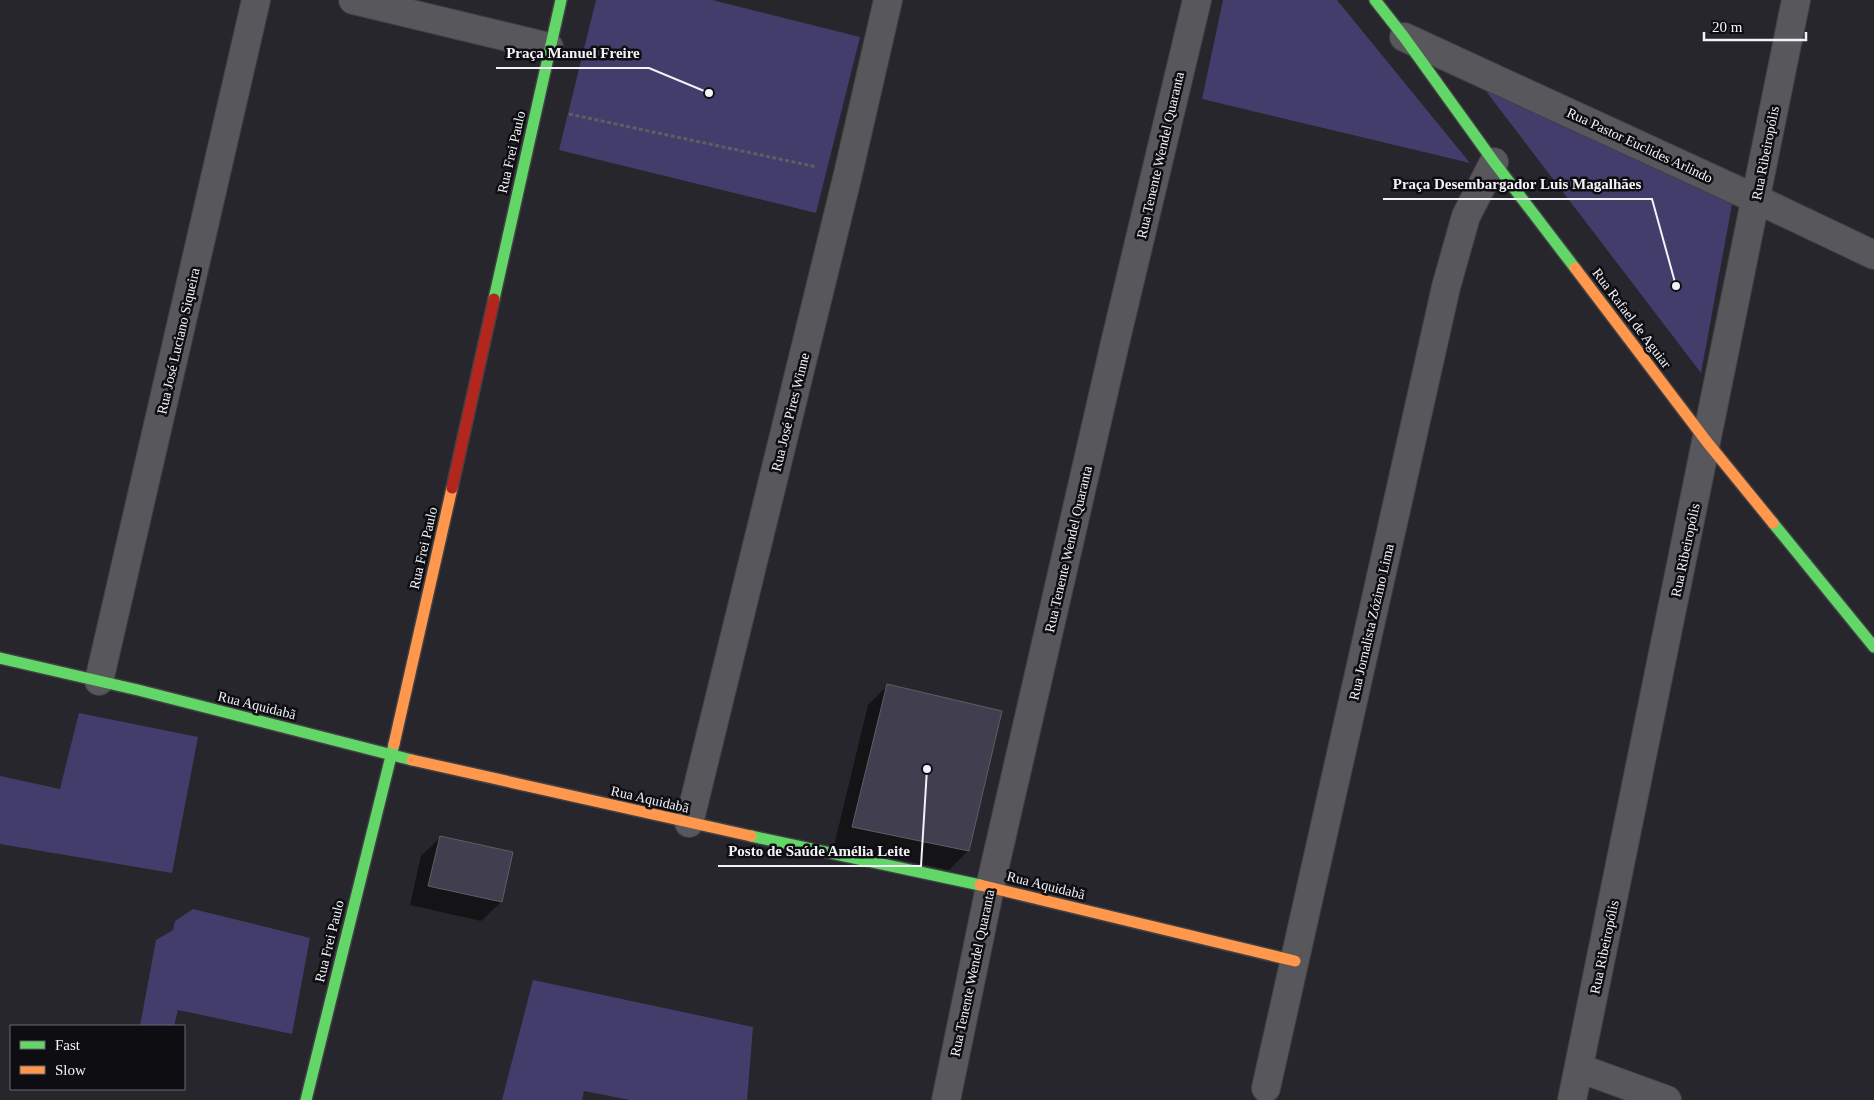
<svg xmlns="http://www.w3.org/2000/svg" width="1874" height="1100" viewBox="0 0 1874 1100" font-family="Georgia,serif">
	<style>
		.green { fill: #423d6b }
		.shadow { fill: #0007 }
		.building { fill: #403e4f; stroke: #5e5e63 }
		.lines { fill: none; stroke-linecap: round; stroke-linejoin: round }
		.street-casing { stroke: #414145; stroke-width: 30 }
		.fast-casing { stroke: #414145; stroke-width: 14 }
		.slow-casing { stroke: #414145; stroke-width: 14 }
		.jam-casing { stroke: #414145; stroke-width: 14 }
		.path { stroke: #5f5f63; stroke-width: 3; stroke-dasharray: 4 2.5; stroke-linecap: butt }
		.street { stroke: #58585c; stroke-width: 28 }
		.fast { stroke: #63d668; stroke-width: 11 }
		.slow { stroke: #ff974d; stroke-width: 11 }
		.jam { stroke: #b3261e; stroke-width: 11 }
		.labels { text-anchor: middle; stroke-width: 5; stroke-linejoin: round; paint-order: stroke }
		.street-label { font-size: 14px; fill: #f2f2f9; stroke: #0e0e12 }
		.leader { fill: none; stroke: #f2f2f9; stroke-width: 2 }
		.callout-dot { fill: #f2f2f9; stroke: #0e0e12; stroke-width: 2 }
		.callout-label { font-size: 15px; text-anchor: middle; font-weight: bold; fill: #f2f2f9; stroke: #0e0e12; stroke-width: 5; stroke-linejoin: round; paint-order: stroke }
	</style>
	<rect width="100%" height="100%" fill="#26262c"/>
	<!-- green -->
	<g class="green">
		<polygon points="596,0 712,0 860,37 816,213 559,150"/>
		<polygon points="1223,0 1337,0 1470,163 1202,99"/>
		<polygon points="1479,82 1733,199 1701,373"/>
		<polygon points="79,713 198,737 172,873 0,844 0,776 60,789"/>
		<polygon points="193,909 310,938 292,1034 178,1010 174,1026 140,1026 156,940 173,930 175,921"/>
		<polygon points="533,980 753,1027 747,1100 630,1100 584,1091 582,1100 502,1100"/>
	</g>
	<!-- shadow -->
	<g class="shadow">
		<polygon points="888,685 1000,711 968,851 949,870 834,846 868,705"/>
		<polygon points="441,837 511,853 501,902 481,921 410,905 421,856"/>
	</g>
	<!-- building -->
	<g class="building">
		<polygon points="887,684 1002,711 969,851 852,827"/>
		<polygon points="440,836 513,852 502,902 428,886"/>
	</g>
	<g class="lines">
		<defs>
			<g id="street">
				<polyline points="353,0 549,47"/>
				<polyline points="1404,37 1756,199 1874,255"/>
				<polyline points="99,681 256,0"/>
				<polyline points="689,823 848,174 888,0"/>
				<polyline points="1579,1068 1667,1100"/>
				<polyline points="1266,1088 1446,287 1466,216 1494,162"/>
				<polyline points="946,1100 990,887 1115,343 1197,0"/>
				<polyline points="1572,1100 1796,0"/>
			</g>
			<g id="fast">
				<polyline points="1375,0 1404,37 1494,162 1575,268"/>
				<polyline points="494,299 561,0"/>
				<polyline points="1773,523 1874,647"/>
				<polyline points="0,658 138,690 412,760"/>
				<polyline points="751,836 980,885"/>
				<polyline points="306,1100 394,744"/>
			</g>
			<g id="slow">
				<polyline points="1575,268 1707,442 1773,523"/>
				<polyline points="394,744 452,488"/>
				<polyline points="412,760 751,836"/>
				<polyline points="980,885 1295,961"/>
			</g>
			<polyline id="jam" points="452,488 494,299"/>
		</defs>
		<!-- street casing -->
		<use href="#street" class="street-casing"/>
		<!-- fast casing -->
		<use href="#fast" class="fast-casing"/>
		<!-- slow casing -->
		<use href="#slow" class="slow-casing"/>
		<!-- jam casing -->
		<use href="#jam" class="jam-casing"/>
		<!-- path -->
		<polyline class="path" points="569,114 817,167"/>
		<!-- street -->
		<use href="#street" class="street"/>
		<!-- fast -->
		<use href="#fast" class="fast"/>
		<!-- slow -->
		<use href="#slow" class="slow"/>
		<!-- jam -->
		<use href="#jam" class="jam"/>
	</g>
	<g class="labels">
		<!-- street labels -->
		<g class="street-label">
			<text transform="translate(1640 145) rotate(25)" y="5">Rua Pastor Euclides Arlindo</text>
			<text transform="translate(511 152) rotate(-77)" y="5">Rua Frei Paulo</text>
			<text transform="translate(1765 153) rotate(-79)" y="5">Rua Ribeiropólis</text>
			<text transform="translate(1160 155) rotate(-77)" y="5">Rua Tenente Wendel Quaranta</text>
			<text transform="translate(1632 318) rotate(53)" y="5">Rua Rafael de Aguiar</text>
			<text transform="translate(178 341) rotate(-77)" y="5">Rua José Luciano Siqueira</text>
			<text transform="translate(790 412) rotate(-76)" y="5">Rua José Pires Winne</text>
			<text transform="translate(423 548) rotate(-77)" y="5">Rua Frei Paulo</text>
			<text transform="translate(1068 549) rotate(-77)" y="5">Rua Tenente Wendel Quaranta</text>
			<text transform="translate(1685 550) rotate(-78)" y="5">Rua Ribeiropólis</text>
			<text transform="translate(1371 622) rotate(-77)" y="5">Rua Jornalista Zózimo Lima</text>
			<text transform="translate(257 705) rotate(14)" y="5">Rua Aquidabã</text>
			<text transform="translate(650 799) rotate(13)" y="5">Rua Aquidabã</text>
			<text transform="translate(1046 885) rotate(14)" y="5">Rua Aquidabã</text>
			<text transform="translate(329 941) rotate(-76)" y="5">Rua Frei Paulo</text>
			<text transform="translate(1604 947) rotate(-78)" y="5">Rua Ribeiropólis</text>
			<text transform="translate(972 973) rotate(-78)" y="5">Rua Tenente Wendel Quaranta</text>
		</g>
	</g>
	<!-- callouts -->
	<path class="leader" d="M709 93L649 68H496M1676 286L1652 199H1383M927 769L921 866H718"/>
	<g class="callout-dot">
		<circle cx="709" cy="93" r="5"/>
		<circle cx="1676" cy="286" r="5"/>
		<circle cx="927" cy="769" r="5"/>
	</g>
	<g class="callout-label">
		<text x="573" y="58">Praça Manuel Freire</text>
		<text x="1517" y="189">Praça Desembargador Luis Magalhães</text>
		<text x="819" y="856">Posto de Saúde Amélia Leite</text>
	</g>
	<!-- legend -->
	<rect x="10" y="1025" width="175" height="65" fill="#0e0e12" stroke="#69696e"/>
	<rect x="20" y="1041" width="25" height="8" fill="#63d668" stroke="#69696e"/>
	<text x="55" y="1050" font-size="15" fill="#f2f2f9">Fast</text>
	<rect x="20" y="1066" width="25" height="8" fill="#ff974d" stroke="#69696e"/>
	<text x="55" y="1075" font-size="15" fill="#f2f2f9">Slow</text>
	<!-- scale -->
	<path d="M1704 32v8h102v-8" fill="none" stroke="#f2f2f9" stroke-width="2.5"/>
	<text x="1712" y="32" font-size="15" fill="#f2f2f9" stroke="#0e0e12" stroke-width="4" paint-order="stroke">20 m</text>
</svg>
